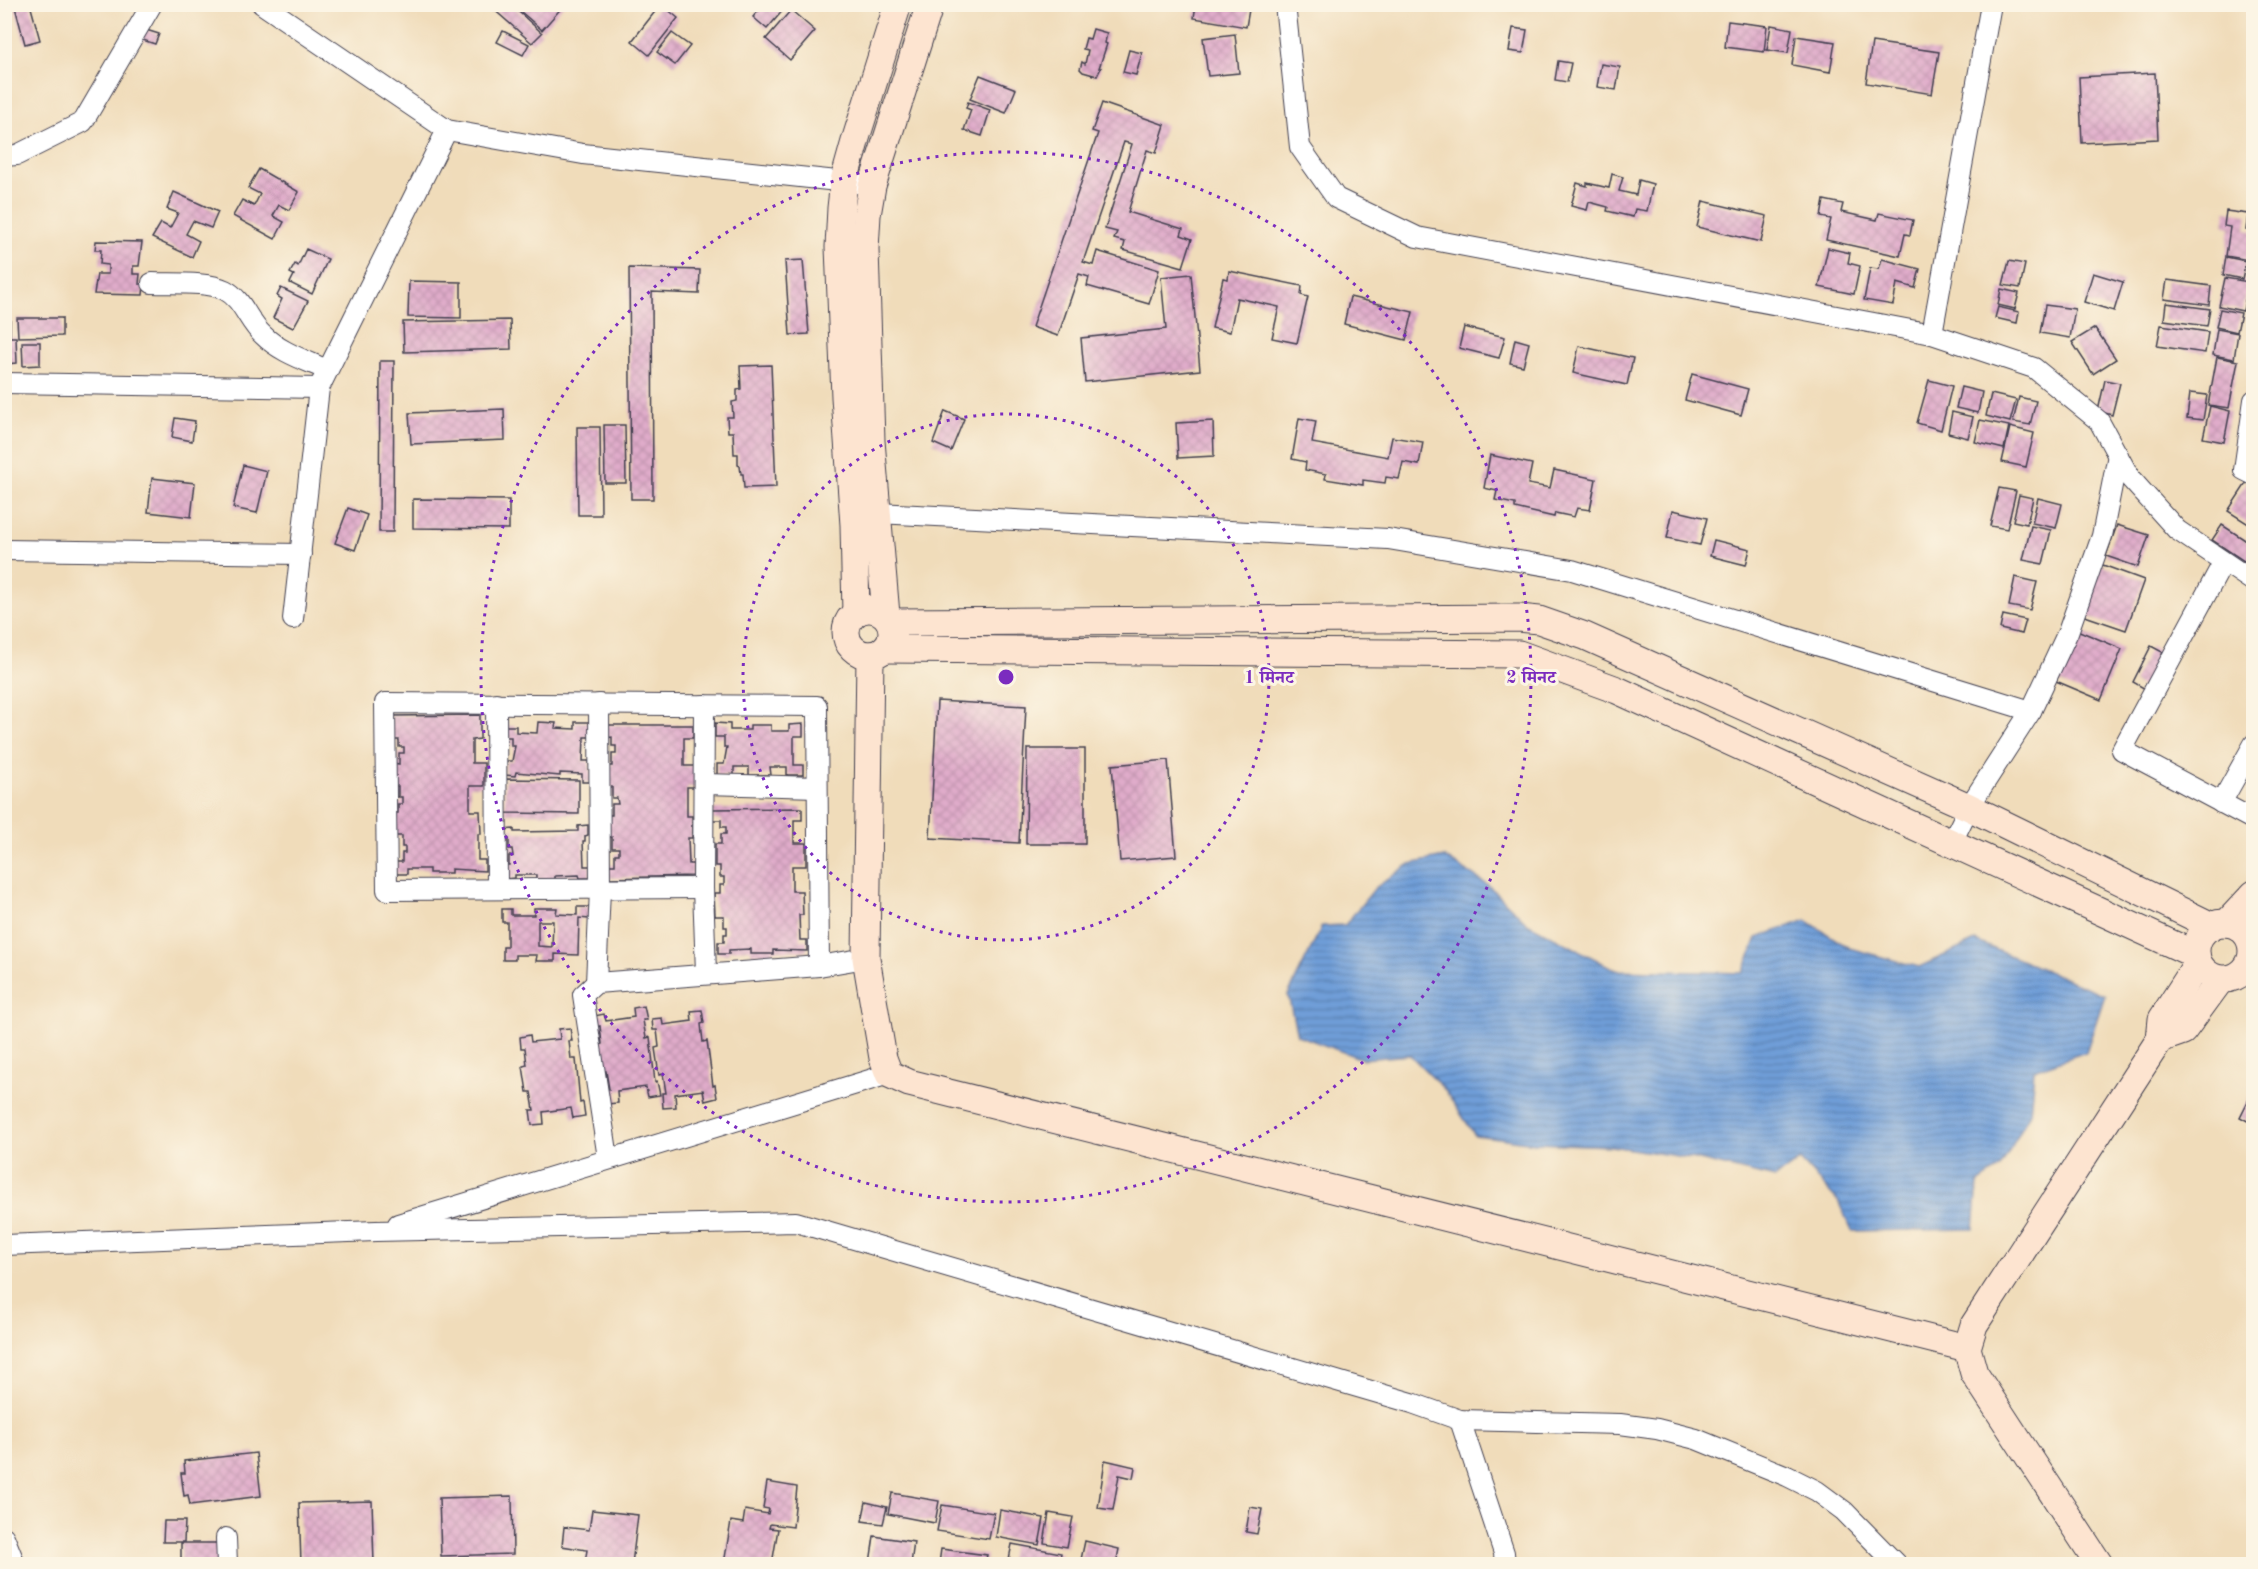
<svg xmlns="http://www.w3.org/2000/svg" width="2258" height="1569" viewBox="0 0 2258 1569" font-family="'Old Standard TT','Noto Serif Devanagari',serif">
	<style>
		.water { fill: url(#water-rules); stroke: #48608a; stroke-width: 1.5 }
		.building { fill: url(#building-cross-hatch); fill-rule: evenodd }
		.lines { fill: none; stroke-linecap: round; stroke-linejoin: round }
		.street-casing { stroke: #413e4e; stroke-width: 22 }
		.secondary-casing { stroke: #413e4e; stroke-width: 29 }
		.street { stroke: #fff; stroke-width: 20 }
		.secondary { stroke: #fde4d0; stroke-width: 27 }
		.ring { fill: none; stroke: #7b2cbf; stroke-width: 3; stroke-dasharray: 3 6 }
		.centre { fill: #7b2cbf; stroke: #fcf5e5; stroke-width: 3 }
		.ring-label { font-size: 18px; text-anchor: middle; font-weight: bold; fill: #7b2cbf; stroke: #fcf5e5; stroke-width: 6; stroke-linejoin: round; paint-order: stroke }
	</style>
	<defs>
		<pattern id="water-rules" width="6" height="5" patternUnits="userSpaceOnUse" patternTransform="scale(1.5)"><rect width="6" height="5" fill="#6f9ed8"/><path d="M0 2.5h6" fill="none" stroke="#5b80b0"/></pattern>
		<pattern id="building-cross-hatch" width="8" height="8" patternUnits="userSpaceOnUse" patternTransform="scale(1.5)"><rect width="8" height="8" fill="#e0acca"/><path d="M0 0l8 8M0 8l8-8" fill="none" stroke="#c094ae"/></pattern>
	</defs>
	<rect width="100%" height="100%" fill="#fcf5e5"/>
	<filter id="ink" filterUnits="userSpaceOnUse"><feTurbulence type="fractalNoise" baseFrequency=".0167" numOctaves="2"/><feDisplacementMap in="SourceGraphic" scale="12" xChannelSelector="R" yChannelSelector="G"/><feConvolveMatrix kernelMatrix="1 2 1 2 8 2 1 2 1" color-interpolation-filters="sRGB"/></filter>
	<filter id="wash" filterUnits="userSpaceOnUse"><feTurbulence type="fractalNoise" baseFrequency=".008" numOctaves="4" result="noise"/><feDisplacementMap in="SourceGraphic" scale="24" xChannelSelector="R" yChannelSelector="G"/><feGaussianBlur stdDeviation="1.35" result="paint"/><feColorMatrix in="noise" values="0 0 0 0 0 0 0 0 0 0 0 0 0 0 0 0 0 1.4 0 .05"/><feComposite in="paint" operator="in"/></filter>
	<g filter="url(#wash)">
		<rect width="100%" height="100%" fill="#f0dcba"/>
		<!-- water -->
		<polygon class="water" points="1444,857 1488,885 1527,923 1616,970 1743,973 1757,938 1806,920 1849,948 1919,967 1975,941 2105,995 2086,1052 2034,1070 2030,1113 2000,1168 1978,1183 1974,1229 1852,1231 1838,1201 1800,1160 1775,1178 1691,1158 1611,1146 1535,1143 1475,1135 1444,1089 1410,1055 1362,1059 1297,1035 1288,995 1322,926 1345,925 1375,888 1410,864"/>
		<g id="blocks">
			<!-- building -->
			<g class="building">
				<polygon points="30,4 40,40 25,44 15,7"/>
				<polygon points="492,4 510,4 542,33 532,43 491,7"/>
				<polygon points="512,4 565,4 542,30"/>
				<polygon points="661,4 678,18 649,55 632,41"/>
				<polygon points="765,4 778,4 784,9 767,29 753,17"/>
				<polygon points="1196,4 1250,4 1246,27 1194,18"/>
				<polygon points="791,10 815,31 790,60 766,39"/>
				<polygon points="1728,21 1767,26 1764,52 1725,47"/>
				<polygon points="1771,25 1792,29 1788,53 1767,50"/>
				<polygon points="1513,28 1527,30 1523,53 1509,51"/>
				<polygon points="143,29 159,34 155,44 140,39"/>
				<polygon points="1093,29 1107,33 1105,43 1107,44 1099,68 1101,68 1097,76 1083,72 1080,69 1082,62 1085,64 1088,50 1083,49 1086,38 1090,39"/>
				<polygon points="503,31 529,44 523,55 497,42"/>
				<polygon points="672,33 690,46 675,65 657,52"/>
				<polygon points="1235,34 1239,73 1208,76 1203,38"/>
				<polygon points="1796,36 1835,42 1830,72 1792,65"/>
				<polygon points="1872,42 1939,52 1932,94 1866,83"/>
				<polygon points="1129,50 1142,53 1136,75 1123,72"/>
				<polygon points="1558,61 1571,63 1567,82 1555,80"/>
				<polygon points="1601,64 1620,67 1616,90 1597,87"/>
				<polygon points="2155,73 2158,139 2082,143 2079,77"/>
				<polygon points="980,75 1016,89 1006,113 970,99"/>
				<polygon points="968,102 990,110 982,136 964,130 971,110 966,108"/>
				<polygon points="1102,103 1165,125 1156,153 1147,150 1128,212 1183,229 1181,235 1192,239 1183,267 1123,250 1125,242 1114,239 1117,232 1105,229 1132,144 1124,142 1083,262 1093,265 1097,251 1159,270 1149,304 1087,286 1089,277 1079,274 1058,336 1032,327 1098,133 1092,131"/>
				<polygon points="259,169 299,192 289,210 279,205 273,216 284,222 275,239 233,216 242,200 254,206 260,194 248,188"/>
				<polygon points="1612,174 1623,177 1619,191 1636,195 1639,180 1653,184 1647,211 1635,209 1633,217 1607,211 1608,207 1589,202 1587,210 1571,206 1577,183 1587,186 1587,183 1609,188"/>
				<polygon points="174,192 218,212 211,228 193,221 186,234 199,241 192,257 152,238 161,223 170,228 178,213 167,209"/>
				<polygon points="1824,200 1843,204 1841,212 1877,220 1879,213 1913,220 1910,235 1905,234 1900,256 1826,240 1831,219 1821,217"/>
				<polygon points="1703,201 1767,216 1761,242 1697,227"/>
				<polygon points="2226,211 2248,214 2246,230 2253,231 2249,260 2226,256 2230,227 2224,226"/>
				<polygon points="96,241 142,242 139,266 133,266 133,274 140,274 139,284 144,284 143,295 94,294 97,274 108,274 108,265 100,264 101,250 95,250"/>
				<polygon points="1828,248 1850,253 1848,263 1860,266 1854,294 1819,287"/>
				<polygon points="306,249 328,259 312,294 290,283 294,275 290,273 295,264 298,266"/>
				<polygon points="2226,257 2246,261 2242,279 2223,275"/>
				<polygon points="1882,259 1920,269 1915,288 1897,283 1893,305 1864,300 1870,268 1879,269"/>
				<polygon points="803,260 809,334 790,335 785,261"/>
				<polygon points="2009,261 2025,264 2020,288 2003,285"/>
				<polygon points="629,268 700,270 699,294 652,292 653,499 631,499"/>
				<polygon points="1229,271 1302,286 1301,295 1308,297 1297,343 1272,338 1279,307 1237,298 1230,332 1212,328 1223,278 1228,279"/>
				<polygon points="2093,273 2123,282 2114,311 2084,302"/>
				<polygon points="1191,274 1200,370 1085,382 1081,338 1166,329 1161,277"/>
				<polygon points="2225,278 2249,282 2243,311 2219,306"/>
				<polygon points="2167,280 2211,286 2209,305 2164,299"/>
				<polygon points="409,281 461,282 461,318 408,317"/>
				<polygon points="281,288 308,301 293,328 273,318 282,299 277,296"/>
				<polygon points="2001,289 2019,293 2015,309 1998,305"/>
				<polygon points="1350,297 1413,312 1406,340 1344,324"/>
				<polygon points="2166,303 2210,309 2207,326 2164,320"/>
				<polygon points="2045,305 2075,309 2070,338 2040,333"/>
				<polygon points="1998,307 2019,312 2017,323 1995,318"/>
				<polygon points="2220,309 2241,313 2237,332 2216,327"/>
				<rect x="4" y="317" width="6" height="18"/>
				<polygon points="17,318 62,318 62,336 18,337"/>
				<polygon points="510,320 511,349 404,352 403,322"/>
				<polygon points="2161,325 2208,332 2205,353 2157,346"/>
				<polygon points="1464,327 1505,337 1499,358 1459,348"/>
				<polygon points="2095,328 2116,359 2093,374 2072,342"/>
				<polygon points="2217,329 2238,333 2234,359 2213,355"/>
				<polygon points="4,337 16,337 17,363 4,364"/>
				<polygon points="1515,339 1529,343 1523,366 1510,363"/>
				<polygon points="22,342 40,342 40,365 23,366"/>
				<polygon points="1579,346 1633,358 1627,385 1573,373"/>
				<polygon points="2217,357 2238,361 2229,408 2208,405"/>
				<polygon points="380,361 394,361 393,532 379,532"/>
				<polygon points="771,365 776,487 744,488 743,474 741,474 740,466 738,465 738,454 734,454 733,432 728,432 727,417 733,417 732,402 737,401 737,390 741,389 740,366"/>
				<polygon points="1692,374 1748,389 1741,415 1685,400"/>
				<polygon points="1929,380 1952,386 1941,430 1917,423"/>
				<polygon points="2105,380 2120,383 2112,415 2098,411"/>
				<polygon points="1961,387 1982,392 1978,413 1956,408"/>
				<polygon points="2190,393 2207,395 2203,420 2187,418"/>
				<polygon points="1991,394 2016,400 2010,422 1986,416"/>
				<polygon points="2019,397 2036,401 2030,425 2013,422"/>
				<polygon points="2210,406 2230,411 2224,442 2203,438"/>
				<polygon points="504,409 505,440 411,444 409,413"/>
				<polygon points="945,411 964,419 951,451 933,443"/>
				<polygon points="1952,412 1973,417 1968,438 1948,433"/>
				<polygon points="175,418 195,421 192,441 172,437"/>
				<polygon points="1299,418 1316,421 1312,443 1388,457 1392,437 1423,442 1419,465 1403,462 1399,479 1386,477 1385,483 1363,480 1363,485 1325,479 1326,474 1305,470 1306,462 1292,459"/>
				<polygon points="1980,420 2009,426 2004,449 1975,442"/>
				<polygon points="1213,421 1214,456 1178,458 1176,423"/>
				<polygon points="604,425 625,425 626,483 605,483"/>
				<polygon points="577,427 600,427 601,515 578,515"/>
				<polygon points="2010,427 2034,433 2026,467 2002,462"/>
				<polygon points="1490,455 1532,464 1528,484 1550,488 1554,470 1596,479 1590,510 1577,508 1574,517 1555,513 1554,517 1515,508 1515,504 1495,500 1497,491 1484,488"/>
				<polygon points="243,465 267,471 257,513 233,508"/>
				<polygon points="152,478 195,483 191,517 148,512"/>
				<polygon points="2249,479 2253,482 2253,527 2228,511"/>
				<polygon points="1999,488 2016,491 2007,529 1990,526"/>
				<polygon points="2019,495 2033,498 2027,524 2013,521"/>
				<polygon points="2038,498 2062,504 2056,528 2032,523"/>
				<polygon points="413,499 509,500 509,529 413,528"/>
				<polygon points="348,508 367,515 355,550 335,543"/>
				<polygon points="1673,510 1707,518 1700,545 1667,538"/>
				<polygon points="2117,525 2149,535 2138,567 2106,556"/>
				<polygon points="2222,525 2253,545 2253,567 2212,540"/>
				<polygon points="2031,526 2051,530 2043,564 2023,560"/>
				<polygon points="1714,540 1750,549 1746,565 1710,556"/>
				<polygon points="2100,564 2144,580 2126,630 2082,615"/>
				<polygon points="2015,577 2037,582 2030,610 2009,606"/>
				<polygon points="2003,615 2026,620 2022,634 2000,629"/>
				<polygon points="2077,630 2122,649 2101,700 2056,681"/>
				<polygon points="2151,646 2166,654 2147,690 2133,682"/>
				<polygon points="937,701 1026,706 1019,843 930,838"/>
				<polygon points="480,715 480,739 472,740 472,763 484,763 484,786 470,786 470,811 480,811 481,834 478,834 478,860 485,860 485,871 451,869 451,873 429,873 429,869 407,869 407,874 396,874 396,862 402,862 402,853 405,853 405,847 402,847 402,836 393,836 392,813 398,813 398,804 402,804 402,797 398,797 398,786 393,786 393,763 399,764 399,753 404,753 404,747 399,747 399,740 391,740 391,716"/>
				<polygon points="538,722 556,723 555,728 575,729 575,722 590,722 590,737 584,737 583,761 589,761 592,782 582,782 582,774 560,773 560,776 516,772 515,776 505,775 506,761 512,761 515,746 511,746 511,737 504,737 503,726 516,726 516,732 537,733"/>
				<polygon points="715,723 730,724 730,730 750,730 750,725 771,725 771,731 789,731 789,725 803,724 803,736 794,736 794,765 803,765 803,775 787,775 787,767 770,767 771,775 749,775 749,767 734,767 734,775 717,775 717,764 724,764 727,747 724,747 724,737 715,737"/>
				<polygon points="605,725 693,725 693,738 684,738 684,766 695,766 695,787 687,787 687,816 692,816 692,838 688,838 689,864 693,864 693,876 609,878 609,865 615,865 615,854 619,854 619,848 612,848 612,837 608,837 608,815 612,815 612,804 618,804 617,798 612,798 612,787 607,787 607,766 612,766 612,754 616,754 616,746 612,746 612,737 605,738"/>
				<polygon points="1027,749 1085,749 1085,844 1026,844"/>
				<polygon points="1168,760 1176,856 1120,861 1112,765"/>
				<polygon points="505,779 579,780 579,814 505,813"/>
				<polygon points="802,808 802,820 794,820 794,843 806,843 806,866 792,866 792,891 802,891 803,915 799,915 800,940 807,940 807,951 773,950 773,954 751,954 751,949 729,950 729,954 718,954 718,942 724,942 724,934 727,934 727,927 724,927 724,916 715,916 714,893 720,893 720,885 724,885 724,877 720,877 720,866 715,866 715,844 721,844 721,834 726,834 726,827 721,827 721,820 713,820 713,809"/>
				<polygon points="588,825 588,835 585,836 585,841 583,841 584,866 590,866 590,878 580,878 579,875 555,876 555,879 536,880 536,875 515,875 515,878 504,879 503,865 509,865 509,856 513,856 512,849 509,849 509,839 501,839 501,830 514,829 514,832 578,831 578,826"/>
				<path d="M577 907H589V919L579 918 578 955 555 954V961H536L537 955H515V960H503V947H507V922H502V909H511V915H534V908H557L556 914 577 915ZM538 921H553L552 947 538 946Z"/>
				<polygon points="644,1006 647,1020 643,1020 646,1038 650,1037 655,1082 657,1081 660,1095 648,1097 646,1087 617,1091 618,1103 606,1104 605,1089 609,1089 606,1071 601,1071 598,1045 602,1044 600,1026 596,1027 594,1016 604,1014 606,1021 634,1017 633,1008"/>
				<polygon points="702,1010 704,1023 701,1024 703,1042 707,1041 713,1086 715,1085 717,1098 705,1101 703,1090 675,1094 676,1107 663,1108 662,1093 666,1093 663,1074 659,1075 655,1048 659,1047 657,1030 653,1030 652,1019 662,1018 663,1025 692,1021 691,1011"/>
				<polygon points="570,1028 572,1041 569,1041 571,1059 576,1059 580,1103 583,1102 585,1116 573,1118 571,1108 543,1112 544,1124 532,1125 530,1110 534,1110 531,1092 527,1092 523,1066 527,1065 525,1048 521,1048 520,1037 530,1035 531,1042 560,1039 559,1029"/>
				<polygon points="2253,1091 2253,1124 2240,1117"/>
				<polygon points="256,1453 261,1496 190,1505 188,1495 184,1496 181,1473 185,1473 184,1461"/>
				<polygon points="1105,1460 1135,1467 1133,1478 1119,1475 1113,1510 1098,1508"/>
				<polygon points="767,1482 797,1487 793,1527 770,1524 769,1528 778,1529 772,1564 724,1564 731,1521 743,1523 745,1510 768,1514 769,1509 763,1508"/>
				<polygon points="892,1493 939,1501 935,1523 888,1514"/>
				<polygon points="512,1496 513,1554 441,1556 439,1498"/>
				<polygon points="372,1501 374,1564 301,1564 299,1503"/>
				<polygon points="866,1502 887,1507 883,1524 862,1521"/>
				<polygon points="942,1505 994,1513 989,1539 937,1531"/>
				<polygon points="1250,1507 1262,1509 1257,1534 1246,1532"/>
				<polygon points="592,1510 638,1515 632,1564 585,1562 587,1550 562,1546 564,1527 589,1530"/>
				<polygon points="1000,1510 1044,1518 1039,1545 996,1537"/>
				<polygon points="1049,1513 1073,1517 1067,1547 1044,1543"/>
				<polygon points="164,1521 185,1521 184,1542 163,1542"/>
				<polygon points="874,1536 914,1542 911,1564 870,1563"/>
				<polygon points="1085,1541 1119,1549 1116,1564 1080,1564"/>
				<rect x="181" y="1543" width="37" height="21"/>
				<polygon points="1012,1544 1061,1553 1059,1564 1008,1564"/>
				<polygon points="941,1549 987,1555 985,1564 939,1564"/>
			</g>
		</g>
	</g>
	<g filter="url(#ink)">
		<use href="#blocks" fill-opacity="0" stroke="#413e4e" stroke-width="1.5"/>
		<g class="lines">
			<defs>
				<g id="street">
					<polyline points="262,4 447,130 583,154 856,183"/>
					<polyline points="1285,4 1300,147 1336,198 1417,237 1932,334 2034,368 2099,421 2130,478 2177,530 2254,582"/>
					<polyline points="4,156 17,155 83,122 152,4"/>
					<path d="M152 283C172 284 207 281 225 290 243 299 248 322 263 335 280 352 305 360 327 370"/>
					<polyline points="1932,334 1991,4"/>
					<polyline points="4,383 319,388"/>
					<polyline points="2254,400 2244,470 2254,475"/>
					<polyline points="877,513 1388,539 1572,570 2031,711"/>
					<polyline points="4,550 301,554"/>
					<polyline points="2223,563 2122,750 2254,820"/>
					<polyline points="293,619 319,388 447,130"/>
					<polyline points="496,703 497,889"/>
					<polyline points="704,705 703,888 706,973"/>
					<polyline points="704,784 817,787"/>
					<polyline points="2221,803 2254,744"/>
					<polyline points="1951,844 1969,807 2031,711 2068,632 2102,536 2118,455"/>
					<polyline points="703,888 387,890 385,703 817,706 819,966"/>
					<polyline points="596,983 600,889 599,704"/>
					<polyline points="608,1158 583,995 596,983 819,966 866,958"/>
					<polyline points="398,1224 889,1074"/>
					<polyline points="4,1245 376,1231 796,1222 1412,1403 1460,1420 1620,1424 1657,1429 1696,1439 1787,1476 1817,1491 1844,1511 1896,1564"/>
					<polyline points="1460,1420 1504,1553 1505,1564"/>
					<polyline points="4,1537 15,1564"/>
					<polyline points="226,1538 227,1564"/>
				</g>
				<g id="secondary">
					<circle cx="869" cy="632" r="23"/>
					<polyline points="856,613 854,525 845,397 839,247 841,208 844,181 856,138 898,4"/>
					<polyline points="886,615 871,441 865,249 867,215 872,186 930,4"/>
					<polyline points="890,622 1519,618 1539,620 1585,636 1969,807 2212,926"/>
					<polyline points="884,649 1519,654 1617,690 2196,955"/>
					<polyline points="870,655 866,958 883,1058 889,1074 909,1083 1967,1348"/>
					<polyline points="2227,923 2254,894"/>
					<circle cx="2224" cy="951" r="28"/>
					<polyline points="2160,1039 2183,1031 2221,979"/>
					<polyline points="2099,1564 1974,1373 1967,1348 1974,1325 2160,1039 2162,1019 2198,963"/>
				</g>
			</defs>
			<!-- street casing -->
			<use href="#street" class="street-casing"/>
			<!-- secondary casing -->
			<use href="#secondary" class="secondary-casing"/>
			<!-- street -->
			<use href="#street" class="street"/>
			<!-- secondary -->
			<use href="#secondary" class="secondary"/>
		</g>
	</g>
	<!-- distance rings -->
	<g class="ring">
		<circle cx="1006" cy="677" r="263"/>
		<circle cx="1006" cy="677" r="525"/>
	</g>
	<circle cx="1006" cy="677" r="9" class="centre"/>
	<g class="ring-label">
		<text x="1269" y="683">1 मिनट</text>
		<text x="1531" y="683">2 मिनट</text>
	</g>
	<!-- margin -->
	<rect width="2258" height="1569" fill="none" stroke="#fcf5e5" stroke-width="24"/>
</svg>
